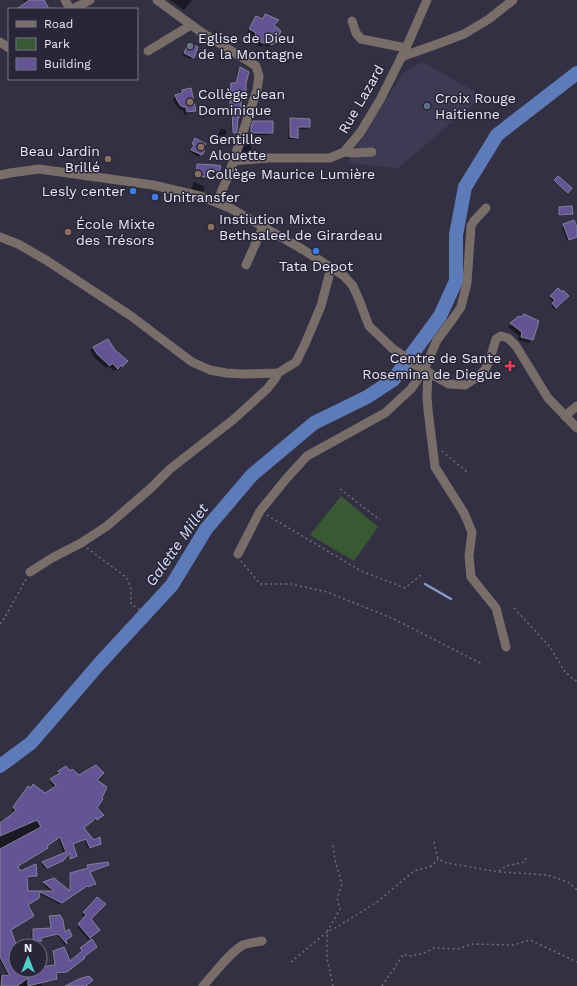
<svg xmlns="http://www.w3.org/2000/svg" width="577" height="986" viewBox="0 0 577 986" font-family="'Work Sans',sans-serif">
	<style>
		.built { fill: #3e3a53 }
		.green { fill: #395934 }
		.shadow { fill: #0007 }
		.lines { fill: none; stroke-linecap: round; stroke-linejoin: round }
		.stream { stroke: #889ccb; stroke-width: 2.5 }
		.river { stroke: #5e7bb9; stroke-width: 14 }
		.building { fill: #635595; stroke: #858299 }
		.path { stroke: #6f6b7d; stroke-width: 1.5; stroke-dasharray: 2 3; stroke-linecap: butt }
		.minor { stroke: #786d69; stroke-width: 9 }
		.worship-dot { fill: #6b7280; stroke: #2a2639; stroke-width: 1.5 }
		.education-dot { fill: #8d6e63; stroke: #2a2639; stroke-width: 1.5 }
		.service-dot { fill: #5c6f8a; stroke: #2a2639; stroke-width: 1.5 }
		.shop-dot { fill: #3f7fe0; stroke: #2a2639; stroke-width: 1.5 }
		.health-dot { fill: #e0444e; stroke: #2a2639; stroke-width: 1.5 }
		.labels { text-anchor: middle; stroke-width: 3; stroke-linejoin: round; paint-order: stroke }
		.poi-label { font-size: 14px; fill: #eae8f5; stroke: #2a2639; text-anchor: start }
		.street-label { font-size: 14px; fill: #eae8f5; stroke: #2a2639 }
		.water-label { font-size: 15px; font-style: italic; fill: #d9e2f4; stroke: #2a2639 }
	</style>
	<rect width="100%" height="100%" fill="#343044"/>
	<!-- built -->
	<polygon class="built" points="423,62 483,96 398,168 347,163 403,73"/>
	<!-- green -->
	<polygon class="green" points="341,496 378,527 354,561 310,535"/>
	<!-- shadow -->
	<g class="shadow">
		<polygon points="23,0 42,0 48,9 19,9 25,4"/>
		<polygon points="170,0 192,0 184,10"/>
		<polygon points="266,15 274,43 270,46 267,47 263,45 261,47 251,42 253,36 247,32 253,21 257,18 262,19"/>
		<polygon points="188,44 193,57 191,59 182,55 186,46"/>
		<polygon points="240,68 245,83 245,95 241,100 236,132 234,134 232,134 231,114 229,114 230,86 232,84 235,84 238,70"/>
		<polygon points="182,91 195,110 191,113 184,115 183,110 180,110 175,104 173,99"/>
		<polygon points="291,119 309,127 307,129 297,129 297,137 295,139 288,139 289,121"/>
		<polygon points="253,122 272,133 270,135 250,135 250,129 251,124"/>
		<polygon points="221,128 227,131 224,137 218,135"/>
		<polygon points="195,139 202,150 204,150 199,157 190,152 193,147 191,146"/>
		<polygon points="246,145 251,145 251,153 249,155 242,156 242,151 244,147"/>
		<polygon points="197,165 218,172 216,174 209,172 205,179 195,178 196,166"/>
		<polygon points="558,178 570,188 567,192 555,181"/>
		<polygon points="194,182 205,187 202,193 192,190 193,183"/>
		<polygon points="560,208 572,213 570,215 558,216 558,210"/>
		<polygon points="564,225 577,230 577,237 567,241 562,227"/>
		<polygon points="558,289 567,296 554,309 551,306 554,303 549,298"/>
		<polygon points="519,318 521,318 532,339 529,343 518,340 519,336 508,327"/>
		<polygon points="94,347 114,351 126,361 119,369 117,368 114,371 108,366 106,368 94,357 90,350"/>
		<polygon points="66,767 70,773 79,777 96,781 95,808 102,815 95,821 94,819 83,828 94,841 100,844 98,846 88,849 85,840 73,845 75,857 69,859 69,853 61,863 45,869 41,864 42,863 64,854 58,837 17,866 20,872 36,876 34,878 26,878 27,892 52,892 42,884 44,883 54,879 69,891 69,876 70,874 86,869 86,868 88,866 108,865 106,867 89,873 95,884 94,886 87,888 85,886 60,904 39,894 37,899 27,906 11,930 16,945 32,944 31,931 33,930 50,929 48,918 50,917 65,940 66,944 65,945 57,935 40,939 39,942 39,946 16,946 16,970 40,970 40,968 54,966 52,953 54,951 69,963 81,953 79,950 92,940 82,960 65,973 55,974 56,979 54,981 41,983 42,986 0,986 0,974 8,975 0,961 0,825 15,813 12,809 24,792 30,789 33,785 45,795 55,788 49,781 59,775 57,773"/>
		<polygon points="90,906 90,919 97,932 88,939 77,927 85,917 82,915"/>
	</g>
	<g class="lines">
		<!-- stream -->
		<polyline class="stream" points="425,584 451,599"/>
		<!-- river -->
		<polyline class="river" points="0,766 31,743 100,663 172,585 206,529 252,475 314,423 367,397 393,380 440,316 456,281 456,235 465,187 497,135 577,73"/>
	</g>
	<!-- building -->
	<g class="building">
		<polygon points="29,0 44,0 49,9 17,9"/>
		<polygon points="265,14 279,20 274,25 281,31 275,43 271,45 267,42 265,44 253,38 256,33 249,29 256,16 263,19"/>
		<polygon points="188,43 198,47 194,58 184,53"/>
		<polygon points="240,67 249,72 246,83 246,95 243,95 244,99 241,98 241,113 240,113 239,118 238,118 237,130 236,133 233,133 232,112 230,112 230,96 231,83 236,83"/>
		<polygon points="191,88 196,111 187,112 186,107 183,107 180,105 177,100 175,95 182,93 182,90"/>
		<polygon points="290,118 310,119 310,127 298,127 298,138 290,137"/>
		<polygon points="253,121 273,121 273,133 251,133 251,126"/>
		<polygon points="195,138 206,144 203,149 205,150 202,155 191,150 194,145 192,144"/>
		<polygon points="197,164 216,165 221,166 219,173 211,171 207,177 196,177"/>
		<polygon points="558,176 572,188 568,193 554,180"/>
		<polygon points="572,206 573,214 559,215 559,207"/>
		<polygon points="574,220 577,227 577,237 569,240 563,224"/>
		<polygon points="558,288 562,292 563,290 569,296 556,308 552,303 555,300 550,296"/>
		<polygon points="524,314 539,321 533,340 521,337 522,332 510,323 519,316 521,317"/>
		<polygon points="108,339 115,350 128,361 122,367 121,365 118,369 112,363 110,366 97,354 93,347"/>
		<polygon points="96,765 104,773 97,780 107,787 102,798 103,799 97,808 104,815 97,820 96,818 84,828 94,840 100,837 101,844 90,848 86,839 73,844 77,856 70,859 70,853 63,861 47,868 42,862 66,852 60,837 47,846 48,848 18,866 20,871 36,864 37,876 27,877 28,891 54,891 43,882 54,878 70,891 70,873 88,868 87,865 108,862 109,865 90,872 96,884 88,887 87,886 62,903 40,892 39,898 28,905 34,916 11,930 16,944 16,954 11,954 16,961 16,970 40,970 40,967 55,965 53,951 64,947 70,961 82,951 80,948 92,939 97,947 84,957 85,958 67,972 56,973 57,979 28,986 28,978 17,986 1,986 2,975 10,976 0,957 0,849 41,827 37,820 0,836 0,823 16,811 13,807 26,789 28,786 31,788 33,784 45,793 56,786 50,779 60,773 58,771 66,766 70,771 72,769 79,775"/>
		<polygon points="97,897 106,904 91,919 100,930 90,938 78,924 86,915 83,912 91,904"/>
		<polygon points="60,915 63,920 65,932 69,929 72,936 66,940 67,944 58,934 41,938 42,941 33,941 33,929 51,928 49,916"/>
		<polygon points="89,976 93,980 86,986 65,986 79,979"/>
	</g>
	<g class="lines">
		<!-- path -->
		<g class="path">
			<polyline points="442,451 468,473"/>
			<polyline points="340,489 380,520"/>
			<polyline points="267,515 361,571 405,588 422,574"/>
			<polyline points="87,548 127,578 131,589 131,604 140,610"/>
			<polyline points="241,561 260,584 291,584 327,592 394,619 482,664"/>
			<polyline points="514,608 550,647 565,672 574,680 577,681"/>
			<polyline points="0,624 4,619 26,579"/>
			<polyline points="434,842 438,859 447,863 499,872 547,875 568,882 577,890"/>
			<polyline points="499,871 506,866 525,862 527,855"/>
			<polyline points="291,962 327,932 337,927 377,902 414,871 432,866 438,859"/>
			<polyline points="333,986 327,958 327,932 340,909 337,898 342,884 335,860 333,845"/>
			<path d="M382 986C389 974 397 966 403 954L409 956 417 955 427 952 433 948 458 949 472 944 513 945 530 940 577 962"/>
		</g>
		<!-- minor -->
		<g class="minor">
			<polyline points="65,0 70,9"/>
			<polyline points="157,0 201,32 256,66 259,76 257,90 229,174 217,202"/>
			<polyline points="73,9 90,0"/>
			<polyline points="352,21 356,33 361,39 406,48"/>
			<polyline points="0,42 9,48"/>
			<polyline points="148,51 191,25"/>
			<polyline points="401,57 443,42 464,34 489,19 513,0"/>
			<polyline points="344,152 353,153 372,152"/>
			<polyline points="233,161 269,158 330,158 344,152 360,133 380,100 406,48 427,0"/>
			<polyline points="0,175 10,173 39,169 153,185 200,196 230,208 302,249 344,276 353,286 360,302 364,313 369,326 392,348 417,366 449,384 465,385 477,377 485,370 490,359 496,339 501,336 508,338 516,346 548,398 577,428"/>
			<polyline points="0,237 18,244 46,260 131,316 192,362 210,370 226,373 244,374 278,373 296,362 305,344 321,306 331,268"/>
			<polyline points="246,265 263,227"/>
			<polyline points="428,372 427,396 428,410 435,467 464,513 472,532 469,556 471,577 496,608 506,647"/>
			<polyline points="565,416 577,406"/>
			<polyline points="238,554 260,511 286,479 307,456 385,413 411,389 424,370 437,340 452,320 461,307 467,283 471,226 474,221 486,208"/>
			<polyline points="30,572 52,558 81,543 107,526 151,488 170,469 234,419 267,389 275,379 278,373"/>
			<path d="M203 986C214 974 230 952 243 945 249 943 256 942 262 941"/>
		</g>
	</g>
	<!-- markers -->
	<circle class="worship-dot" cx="190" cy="46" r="4"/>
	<g class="education-dot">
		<circle cx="190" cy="102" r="4"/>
		<circle cx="201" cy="147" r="4"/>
		<circle cx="108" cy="159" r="4"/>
		<circle cx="198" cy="174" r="4"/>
		<circle cx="211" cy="227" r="4"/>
		<circle cx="68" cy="232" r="4"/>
	</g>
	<circle class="service-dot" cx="427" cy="106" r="4"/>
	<g class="shop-dot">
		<circle cx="133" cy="191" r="4"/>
		<circle cx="155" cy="197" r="4"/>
		<circle cx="316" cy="251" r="4"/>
	</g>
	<path class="health-dot" d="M508 360h4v4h4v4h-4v4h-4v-4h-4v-4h4z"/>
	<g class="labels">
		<!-- poi labels -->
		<g class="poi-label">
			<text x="198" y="43">Eglise de Dieu<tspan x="198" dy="16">de la Montagne</tspan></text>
			<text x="198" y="99">Collège Jean<tspan x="198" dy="16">Dominique</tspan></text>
			<text x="435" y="103">Croix Rouge<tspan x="435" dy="16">Haitienne</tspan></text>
			<text x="209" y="144">Gentille<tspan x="209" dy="16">Alouette</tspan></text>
			<text x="100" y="156" text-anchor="end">Beau Jardin<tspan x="100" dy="16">Brillé</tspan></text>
			<text x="206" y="179">Collège Maurice Lumière</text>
			<text x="125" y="196" text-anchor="end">Lesly center</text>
			<text x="163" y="202">Unitransfer</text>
			<text x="219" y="224">Instiution Mixte<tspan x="219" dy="16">Bethsaleel de Girardeau</tspan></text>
			<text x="76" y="229">École Mixte<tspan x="76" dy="16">des Trésors</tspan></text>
			<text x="316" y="271" text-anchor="middle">Tata Depot</text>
			<text x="501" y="363" text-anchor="end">Centre de Sante<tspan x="501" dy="16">Rosemina de Diegue</tspan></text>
		</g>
		<!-- street labels -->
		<g class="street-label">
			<text transform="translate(361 99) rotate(-60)" y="5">Rue Lazard</text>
		</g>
		<!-- water labels -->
		<g class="water-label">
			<text transform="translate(177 545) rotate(-55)" y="5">Galette Millet</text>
		</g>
	</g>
	<!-- legend -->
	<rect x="8" y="8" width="130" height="72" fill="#2a2639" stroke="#777484"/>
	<rect x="16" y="21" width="20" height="6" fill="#786d69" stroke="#777484"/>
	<text x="44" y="28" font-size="12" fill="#eae8f5">Road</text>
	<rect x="16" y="38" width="20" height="12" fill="#395934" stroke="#777484"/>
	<text x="44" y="48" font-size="12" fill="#eae8f5">Park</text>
	<rect x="16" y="58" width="20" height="12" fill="#635595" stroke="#777484"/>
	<text x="44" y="68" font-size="12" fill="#eae8f5">Building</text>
	<!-- north arrow -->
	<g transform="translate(28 958)"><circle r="19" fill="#2a2639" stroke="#777484"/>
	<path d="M0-3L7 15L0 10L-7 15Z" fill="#54cdc8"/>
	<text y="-6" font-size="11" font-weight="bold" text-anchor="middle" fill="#eae8f5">N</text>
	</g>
</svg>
